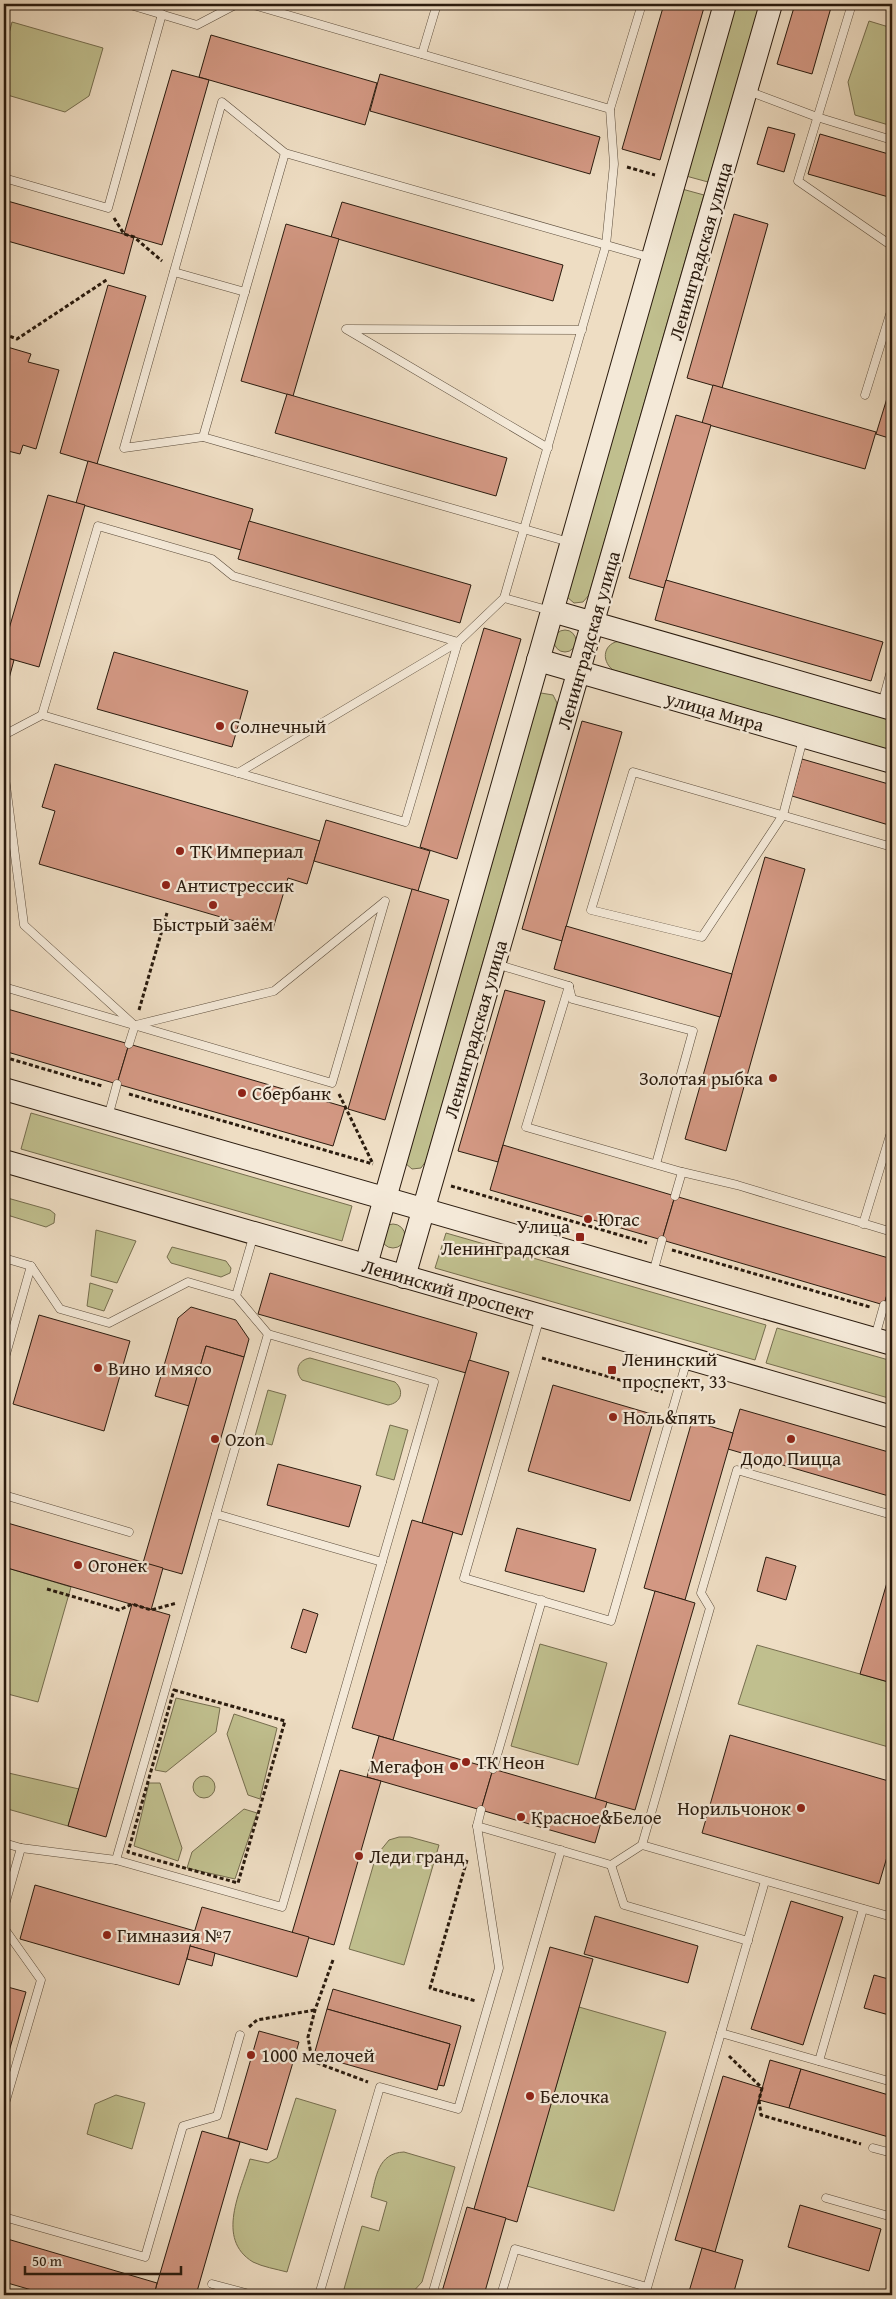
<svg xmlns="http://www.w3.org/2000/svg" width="896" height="2299" viewBox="0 0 896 2299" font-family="'Gentium Book Plus',serif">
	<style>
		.green { fill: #c0bf8e; stroke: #756d4e }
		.building { fill: #d39883; stroke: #2a1b0e }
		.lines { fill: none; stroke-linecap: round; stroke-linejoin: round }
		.lane-casing { stroke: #5b4c3b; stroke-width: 9 }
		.secondary-casing { stroke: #2a1b0e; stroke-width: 24 }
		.path { stroke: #2a1b0e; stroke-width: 3; stroke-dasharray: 4 2.5; stroke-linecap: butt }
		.lane { stroke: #f4e9d8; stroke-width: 8 }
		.secondary { stroke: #f4e9d8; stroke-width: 22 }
		.poi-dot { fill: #8f2418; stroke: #f4e9d8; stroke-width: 2 }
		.labels { text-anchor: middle; stroke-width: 4.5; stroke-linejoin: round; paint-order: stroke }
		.street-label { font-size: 19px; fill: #2a1b0e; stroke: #f4e9d8 }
		.poi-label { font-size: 19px; fill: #2a1b0e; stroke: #f4e9d8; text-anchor: start }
	</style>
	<rect width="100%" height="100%" fill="#eeddc3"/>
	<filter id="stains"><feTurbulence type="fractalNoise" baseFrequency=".004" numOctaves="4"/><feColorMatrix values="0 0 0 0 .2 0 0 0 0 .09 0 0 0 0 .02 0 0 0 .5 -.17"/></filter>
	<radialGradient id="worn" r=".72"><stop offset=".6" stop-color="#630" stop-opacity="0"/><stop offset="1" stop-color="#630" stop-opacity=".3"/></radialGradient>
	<!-- green -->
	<g class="green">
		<polygon points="736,4 760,4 708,182 686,176"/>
		<polygon points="869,21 892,28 892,126 855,115 848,82"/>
		<polygon points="12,22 103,48 89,96 65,112 4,94 4,53"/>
		<polygon points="682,189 704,195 589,595 583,602 574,603 567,597"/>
		<circle cx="565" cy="641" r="11"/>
		<path d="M621 641 892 720V751L613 670C600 660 604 642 621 641Z"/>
		<polygon points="541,693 553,695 557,703 556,707 426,1161 421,1168 412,1169 405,1163 537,696"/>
		<polygon points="31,1113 352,1206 342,1241 21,1149"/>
		<polygon points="4,1197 50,1210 55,1214 54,1223 46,1227 4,1214"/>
		<circle cx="393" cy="1236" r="12"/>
		<polygon points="96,1230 136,1241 117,1283 91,1276"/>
		<polygon points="446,1233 766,1325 755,1360 435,1268"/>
		<polygon points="172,1247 226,1261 231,1268 230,1273 221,1277 171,1263 167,1257"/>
		<polygon points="90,1283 113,1290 104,1311 87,1306"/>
		<polygon points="777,1328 892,1361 892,1399 766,1363"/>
		<path d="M310 1358 395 1382C405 1391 401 1403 388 1405L302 1380C294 1371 298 1360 310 1358Z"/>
		<polygon points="268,1390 286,1395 272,1445 254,1440"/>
		<polygon points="390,1425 408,1430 394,1480 376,1475"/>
		<polygon points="4,1567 71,1587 38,1702 4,1693"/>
		<polygon points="540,1644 607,1663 578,1765 511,1746"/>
		<polygon points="757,1645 892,1683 892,1748 738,1704"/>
		<polygon points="176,1698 220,1708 216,1732 166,1772 155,1770"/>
		<polygon points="234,1714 277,1728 260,1799 248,1795 227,1734"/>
		<polygon points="4,1772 79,1789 68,1826 4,1808"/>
		<circle cx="204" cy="1787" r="11"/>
		<polygon points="149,1783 160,1783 182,1848 178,1861 134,1846"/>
		<polygon points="244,1809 257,1813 235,1879 187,1868 192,1852"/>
		<polygon points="399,1837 410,1837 439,1845 404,1965 349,1949 376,1856 389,1840"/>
		<polygon points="579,2007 666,2032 614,2211 527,2186"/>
		<polygon points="116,2095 145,2103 132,2149 87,2134 95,2104"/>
		<path d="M296 2098 336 2110 287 2272C276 2269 263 2267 253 2262 215 2239 241 2191 250 2159L268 2163 277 2158Z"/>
		<path d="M404 2152 455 2167 422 2282 410 2295H364L344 2289 362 2226 379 2231 387 2202 371 2197C376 2177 378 2153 404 2152Z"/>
	</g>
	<!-- building -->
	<g class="building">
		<polygon points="664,4 705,4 660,160 622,149"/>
		<polygon points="795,4 832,4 812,74 777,64"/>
		<polygon points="211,35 377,83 365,125 199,77"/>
		<polygon points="172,70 209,80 162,245 124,234"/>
		<polygon points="380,74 600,137 590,174 370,111"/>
		<polygon points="768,127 795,134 784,172 757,164"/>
		<polygon points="820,134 892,155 892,198 808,174"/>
		<polygon points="4,200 134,237 124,274 4,240"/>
		<polygon points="342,202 563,265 553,301 331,237"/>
		<polygon points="734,214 768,224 722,388 687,378"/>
		<polygon points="286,224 339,239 293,396 241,381"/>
		<polygon points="108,285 146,296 97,464 60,453"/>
		<polygon points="4,346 31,354 28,362 59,370 36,449 23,445 20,454 4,450"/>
		<polygon points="892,382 892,439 876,434"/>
		<polygon points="713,385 876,432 865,469 702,423"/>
		<polygon points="287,394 507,458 496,496 275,433"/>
		<polygon points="676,415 711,425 664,588 629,578"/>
		<polygon points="88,461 253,509 241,550 76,503"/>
		<polygon points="48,495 85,505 39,667 4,657 4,646"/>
		<polygon points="249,521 471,585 460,623 238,559"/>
		<polygon points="666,580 883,642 871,681 655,620"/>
		<polygon points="484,628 521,639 457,859 420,847"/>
		<polygon points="114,652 248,691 232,747 97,709"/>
		<polygon points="4,657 14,660 4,697"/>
		<polygon points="582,721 622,732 562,941 522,929"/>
		<polygon points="802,759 892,785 892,826 792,796"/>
		<polygon points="55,764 320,841 307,884 288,878 272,932 39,864 55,811 42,807"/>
		<polygon points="326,820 430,851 418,891 314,861"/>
		<polygon points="765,857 805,869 726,1151 685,1139"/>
		<polygon points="412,889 449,900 385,1120 348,1109"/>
		<polygon points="566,926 732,974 720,1017 554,969"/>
		<polygon points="505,990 545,1001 498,1162 458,1151"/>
		<polygon points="4,1008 129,1044 117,1084 4,1051"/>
		<polygon points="129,1044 345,1107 333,1146 117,1084"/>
		<polygon points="503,1145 675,1196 662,1240 490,1190"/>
		<polygon points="675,1196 892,1259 892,1277 884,1305 662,1240"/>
		<polygon points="270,1273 477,1333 466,1373 258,1314"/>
		<polygon points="892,1277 892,1307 884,1305"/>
		<polygon points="191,1307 236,1320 249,1339 244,1357 206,1346 189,1406 155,1396 178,1318"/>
		<polygon points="39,1315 130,1341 104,1431 13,1404"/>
		<polygon points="206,1346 244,1357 182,1574 143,1563"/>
		<polygon points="469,1360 509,1372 462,1535 422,1523"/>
		<polygon points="553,1385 655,1415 630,1501 528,1471"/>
		<polygon points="740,1409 892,1453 892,1497 728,1449"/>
		<polygon points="692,1421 733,1433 685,1600 644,1588"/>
		<polygon points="278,1464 361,1486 349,1527 267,1505"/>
		<polygon points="412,1520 453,1532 393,1740 352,1728"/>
		<polygon points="4,1522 163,1568 151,1610 4,1567"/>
		<polygon points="517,1528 596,1549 584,1592 505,1571"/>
		<polygon points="766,1557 796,1566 786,1600 757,1591"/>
		<polygon points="891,1569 892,1569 892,1683 860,1674"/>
		<polygon points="655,1591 695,1603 635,1810 595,1799"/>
		<polygon points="132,1604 170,1615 106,1837 68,1826"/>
		<polygon points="303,1609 318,1614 306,1653 291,1648"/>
		<polygon points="730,1735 892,1782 892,1840 879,1884 702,1833"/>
		<polygon points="379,1736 493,1769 481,1810 367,1777"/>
		<polygon points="493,1769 607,1802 595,1843 481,1810"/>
		<polygon points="340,1770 381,1781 334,1945 292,1933"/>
		<polygon points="35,1885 195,1931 179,1985 20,1939"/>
		<polygon points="791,1901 843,1917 803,2045 751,2029"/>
		<polygon points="202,1907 309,1937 297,1977 190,1946"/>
		<polygon points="595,1916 698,1946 688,1983 584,1954"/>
		<polygon points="190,1946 215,1953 212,1966 187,1959"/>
		<polygon points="550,1947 593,1959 517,2222 474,2209"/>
		<polygon points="874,1975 892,1980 892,2004 889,2015 864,2008"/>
		<polygon points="4,1986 26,1992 4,2069"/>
		<polygon points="333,1989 461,2026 444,2086 438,2085 450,2044 327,2009"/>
		<polygon points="327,2009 450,2044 437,2090 314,2055"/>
		<polygon points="259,2031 299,2042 267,2150 228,2138"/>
		<polygon points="770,2060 801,2069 789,2108 759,2100"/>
		<polygon points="801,2069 892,2096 892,2138 789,2108"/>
		<polygon points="723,2076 762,2088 715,2252 675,2240"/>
		<polygon points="202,2131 240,2142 196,2295 157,2295 154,2294"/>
		<polygon points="800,2205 881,2229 869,2271 788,2247"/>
		<polygon points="467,2207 506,2218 484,2295 441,2295"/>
		<polygon points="4,2238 157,2283 154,2295 49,2295 4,2282"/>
		<polygon points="702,2248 743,2260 733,2295 688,2295"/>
	</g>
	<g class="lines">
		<defs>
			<g id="lane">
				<polyline points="127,4 197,25 237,4"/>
				<polyline points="250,4 610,109 614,164 606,245 504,598"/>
				<polyline points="852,4 798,181 892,246"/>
				<polyline points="422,54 437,4"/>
				<polyline points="748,91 817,117 892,140"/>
				<polyline points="610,109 642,4"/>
				<polyline points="4,178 108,208 162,14"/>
				<polyline points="174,272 245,292"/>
				<polyline points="865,395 892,308"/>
				<polyline points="203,437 124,448 222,102 285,153"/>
				<polyline points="548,448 346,329 582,330"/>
				<polyline points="569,542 203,437 285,153 652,258"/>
				<polyline points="882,704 892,667"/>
				<polyline points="42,715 98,526 212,559 233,576 458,642"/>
				<polyline points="4,735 42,715 405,822 458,642"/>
				<polyline points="803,739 783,815 702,937 591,910 633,772 892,847"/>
				<polyline points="4,747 5,778 24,925 133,1024"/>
				<polyline points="238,773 458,642 504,598 551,611"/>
				<polyline points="496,964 569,986"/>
				<polyline points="569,986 526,1127 682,1172 737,1185 892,1232"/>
				<polyline points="4,987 332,1083 385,901"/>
				<polyline points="569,987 572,999 693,1031 656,1164"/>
				<polyline points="136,1025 274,991 384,902"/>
				<polyline points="129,1044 135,1025"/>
				<polyline points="108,1117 117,1084"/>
				<polyline points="675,1196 682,1172"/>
				<polyline points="863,1224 892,1129"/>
				<polyline points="4,1258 31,1266 4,1361"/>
				<polyline points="31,1266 60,1309 109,1323 188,1282 236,1296"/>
				<polyline points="653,1273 662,1240"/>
				<polyline points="540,1317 464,1578 611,1621 687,1360"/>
				<polyline points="875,1337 884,1305"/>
				<polyline points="4,1495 129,1532"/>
				<polyline points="216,1514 382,1562"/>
				<polyline points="493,1769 542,1600"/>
				<polyline points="477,1826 611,1865 642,1845 710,1608 701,1593 737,1470 892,1515"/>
				<polyline points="4,1843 21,1848 116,1860 282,1907 434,1382 268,1334 236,1296 254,1234"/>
				<polyline points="642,1845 892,1917"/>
				<polyline points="116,1860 268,1334"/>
				<polyline points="611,1865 624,1905 748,1941"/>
				<polyline points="4,1908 21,1848"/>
				<polyline points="4,1928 41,1980 4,2107"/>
				<polyline points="721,2033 892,2082"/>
				<polyline points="819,2061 863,1909"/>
				<polyline points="873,2148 892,2153"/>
				<polyline points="826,2198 892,2217"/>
				<polyline points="4,2217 145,2257 183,2126 217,2116 240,2035"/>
				<polyline points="212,2284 253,2295"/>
				<polyline points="319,2295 380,2087 458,2109 499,1968 477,1826 481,1810"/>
				<polyline points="432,2295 561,1850"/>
				<polyline points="501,2295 515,2249 647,2287"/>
				<polyline points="645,2295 765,1881"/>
			</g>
			<g id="secondary">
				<polyline points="552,611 892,709"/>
				<polyline points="538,660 892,762"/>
				<polyline points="4,1089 892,1344"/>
				<polyline points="4,1161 892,1417"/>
				<polyline points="366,1265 725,4"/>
				<polyline points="404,1277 771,4"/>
			</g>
		</defs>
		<!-- lane casing -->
		<use href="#lane" class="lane-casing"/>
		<!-- secondary casing -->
		<use href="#secondary" class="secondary-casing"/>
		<!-- path -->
		<g class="path">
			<polyline points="627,167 655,175"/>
			<polyline points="114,218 124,234 134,237 162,261"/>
			<polyline points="4,334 17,339 108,279"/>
			<polyline points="139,1010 167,913"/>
			<polyline points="4,1057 102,1086"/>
			<polyline points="129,1094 373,1164"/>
			<polyline points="339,1094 373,1164"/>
			<polyline points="451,1186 647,1243"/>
			<polyline points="672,1250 870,1307"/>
			<polyline points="542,1358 663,1392"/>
			<polyline points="47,1589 119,1610 132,1604 151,1610 177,1603"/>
			<polygon points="174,1690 285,1721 238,1883 128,1852"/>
			<polyline points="467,1860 430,1988 476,2001"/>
			<polyline points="333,1960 315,2010 308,2037 312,2061 368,2082"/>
			<polyline points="249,2027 257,2020 315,2010"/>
			<polyline points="729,2056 762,2088 759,2100 761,2115 861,2144"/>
		</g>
		<!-- lane -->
		<use href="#lane" class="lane"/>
		<!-- secondary -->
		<use href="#secondary" class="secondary"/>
	</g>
	<!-- markers -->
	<g class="poi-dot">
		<circle cx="220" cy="726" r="5"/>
		<circle cx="180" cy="851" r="5"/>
		<circle cx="166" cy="885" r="5"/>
		<circle cx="213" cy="905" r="5"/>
		<circle cx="773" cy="1078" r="5"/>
		<circle cx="242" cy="1093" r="5"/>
		<circle cx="588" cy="1219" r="5"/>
		<rect x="575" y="1232" width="10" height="10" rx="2.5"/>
		<circle cx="98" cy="1368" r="5"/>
		<rect x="607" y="1365" width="10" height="10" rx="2.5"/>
		<circle cx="613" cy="1417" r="5"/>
		<circle cx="215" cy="1439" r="5"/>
		<circle cx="791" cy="1439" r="5"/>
		<circle cx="78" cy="1565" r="5"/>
		<circle cx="466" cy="1762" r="5"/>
		<circle cx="454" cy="1766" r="5"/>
		<circle cx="801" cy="1808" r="5"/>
		<circle cx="521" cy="1817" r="5"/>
		<circle cx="359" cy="1856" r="5"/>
		<circle cx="107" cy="1935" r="5"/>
		<circle cx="251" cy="2055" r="5"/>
		<circle cx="530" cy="2096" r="5"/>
	</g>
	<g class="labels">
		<!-- street labels -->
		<g class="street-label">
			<text transform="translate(700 251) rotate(-74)" y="7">Ленинградская улица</text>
			<text transform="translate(588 640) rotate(-74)" y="7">Ленинградская улица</text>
			<text transform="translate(715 711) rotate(16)" y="7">улица Мира</text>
			<text transform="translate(475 1029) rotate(-74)" y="7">Ленинградская улица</text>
			<text transform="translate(448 1289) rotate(16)" y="7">Ленинский проспект</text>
		</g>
		<!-- poi labels -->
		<g class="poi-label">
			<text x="230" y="733">Солнечный</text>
			<text x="190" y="858">ТК Империал</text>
			<text x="176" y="892">Антистрессик</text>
			<text x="213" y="931" text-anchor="middle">Быстрый заём</text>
			<text x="763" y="1085" text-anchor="end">Золотая рыбка</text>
			<text x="252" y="1100">Сбербанк</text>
			<text x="598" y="1226">Югас</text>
			<text x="570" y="1233" text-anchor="end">Улица<tspan x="570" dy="22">Ленинградская</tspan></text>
			<text x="622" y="1366">Ленинский<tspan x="622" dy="22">проспект, 33</tspan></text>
			<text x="108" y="1375">Вино и мясо</text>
			<text x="623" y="1424">Ноль&amp;пять</text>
			<text x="225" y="1446">Ozon</text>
			<text x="791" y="1465" text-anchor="middle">Додо Пицца</text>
			<text x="88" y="1572">Огонек</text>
			<text x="476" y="1769">ТК Неон</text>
			<text x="444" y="1773" text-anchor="end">Мегафон</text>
			<text x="791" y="1815" text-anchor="end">Норильчонок</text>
			<text x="531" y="1824">Красное&amp;Белое</text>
			<text x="369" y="1863">Леди гранд</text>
			<text x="117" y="1942">Гимназия №7</text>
			<text x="261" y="2062">1000 мелочей</text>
			<text x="540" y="2103">Белочка</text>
		</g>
	</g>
	<!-- margin -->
	<rect width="896" height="2299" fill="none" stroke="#eeddc3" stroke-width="20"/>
	<rect x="5" y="5" width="886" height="2289" fill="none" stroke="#2a1b0e" stroke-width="2.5"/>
	<rect x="10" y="10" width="876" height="2279" fill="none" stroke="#2a1b0e"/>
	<!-- scale -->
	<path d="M25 2266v8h156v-8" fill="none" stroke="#2a1b0e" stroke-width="2.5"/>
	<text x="32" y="2266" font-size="15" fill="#2a1b0e" stroke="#f4e9d8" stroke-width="4" paint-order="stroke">50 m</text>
	<rect width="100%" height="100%" filter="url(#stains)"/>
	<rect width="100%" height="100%" fill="url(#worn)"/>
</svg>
